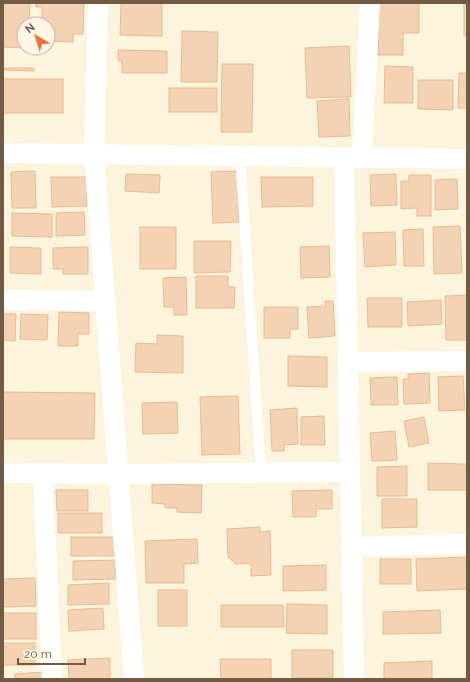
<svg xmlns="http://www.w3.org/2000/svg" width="470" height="682" viewBox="0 0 470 682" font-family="Raleway,sans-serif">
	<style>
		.building { fill: #f3d3b4; stroke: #e7bb94 }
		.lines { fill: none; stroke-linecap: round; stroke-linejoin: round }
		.lane { stroke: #fff; stroke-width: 10 }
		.street { stroke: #fff; stroke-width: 20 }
	</style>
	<rect width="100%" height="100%" fill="#fdf4de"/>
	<!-- building -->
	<g class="building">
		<polygon points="3,3 30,3 29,24 24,24 24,48 3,47"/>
		<polygon points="36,3 84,3 83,34 73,34 73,42 48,41 48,24 42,24 42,7 36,7"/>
		<polygon points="121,3 162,3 162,36 120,35"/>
		<polygon points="379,3 419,3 419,33 403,33 403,55 378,55"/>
		<rect x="464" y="3" width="3" height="33"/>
		<polygon points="182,31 218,32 217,82 181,82"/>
		<polygon points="349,46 351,97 307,98 305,48"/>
		<polygon points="118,50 167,51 167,73 122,73 122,61 118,61"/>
		<polygon points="222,64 253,64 252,132 221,132"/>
		<polygon points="385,66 413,67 413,103 384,103"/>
		<polygon points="3,68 34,68 34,71 3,70"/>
		<polygon points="459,73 467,73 467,108 458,108"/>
		<rect x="3" y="79" width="60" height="34"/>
		<polygon points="418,80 453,80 453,110 418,109"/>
		<rect x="169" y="88" width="48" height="24"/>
		<polygon points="349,99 350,136 319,137 317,101"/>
		<polygon points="35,171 36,208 12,208 11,172"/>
		<polygon points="237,171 239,222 213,223 211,172"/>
		<polygon points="126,174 160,175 159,193 125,191"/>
		<polygon points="396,174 397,205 371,206 370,175"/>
		<polygon points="409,175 431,175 431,216 417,216 417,208 401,209 401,181 409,181"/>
		<polygon points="51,177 87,177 87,206 52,207"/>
		<polygon points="261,177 313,177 313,206 262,207"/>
		<polygon points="457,179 458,209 435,210 435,180"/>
		<polygon points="84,212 85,235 56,236 56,213"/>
		<polygon points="12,213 52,214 52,237 12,236"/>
		<polygon points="460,226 462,273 434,274 433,227"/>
		<rect x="140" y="227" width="36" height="42"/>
		<polygon points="423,229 424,266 404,266 403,230"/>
		<polygon points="395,232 396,265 365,267 363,233"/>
		<polygon points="194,241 231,241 230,272 194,273"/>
		<polygon points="329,246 330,277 301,278 300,247"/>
		<polygon points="10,247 41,248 41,274 10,273"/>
		<polygon points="88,247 88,274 63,274 63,269 53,269 53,248"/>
		<polygon points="196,276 228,276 228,287 235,287 234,308 196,308"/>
		<polygon points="186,277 187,315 174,315 174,307 164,307 163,278"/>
		<polygon points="467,295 467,340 446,340 445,296"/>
		<polygon points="367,298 402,298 402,327 368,327"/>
		<polygon points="441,300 442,324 408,326 407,302"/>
		<polygon points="325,301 333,301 335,336 309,338 307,307 326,306"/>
		<polygon points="264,307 298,307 298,329 290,329 290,338 264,338"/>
		<polygon points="59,312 89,313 89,334 78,334 78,346 58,346"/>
		<polygon points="3,314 16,314 15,341 3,340"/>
		<polygon points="21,314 48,315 47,340 20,339"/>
		<polygon points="157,335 183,336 183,373 135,372 136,343 157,344"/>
		<polygon points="288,356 327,357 327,387 288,386"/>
		<polygon points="429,373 430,403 404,404 403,379 408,379 408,374"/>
		<polygon points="463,376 465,410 439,411 438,377"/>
		<polygon points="397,377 398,405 371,405 370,378"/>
		<polygon points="3,392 95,393 94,439 3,439"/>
		<polygon points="238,396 240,454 202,455 200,397"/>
		<polygon points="177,402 178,433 143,434 142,403"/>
		<polygon points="297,408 298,444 284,445 284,451 272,451 270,410"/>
		<polygon points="324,416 325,445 301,445 301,417"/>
		<polygon points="424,417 429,443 409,447 404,421"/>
		<polygon points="395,431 397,460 372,461 370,433"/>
		<polygon points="428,463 467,464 467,490 428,490"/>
		<polygon points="407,466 407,496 377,496 377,467"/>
		<polygon points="152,484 202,485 201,513 177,512 177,508 165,508 165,504 152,503"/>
		<polygon points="56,490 88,490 88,511 57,511"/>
		<polygon points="332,490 332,509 316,509 316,517 293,517 292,491"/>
		<polygon points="382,499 417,499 417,527 382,528"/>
		<rect x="58" y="513" width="44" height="20"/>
		<polygon points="260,527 260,532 270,531 271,575 251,576 251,563 236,564 228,557 227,529"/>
		<rect x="71" y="537" width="44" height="19"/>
		<polygon points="197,539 198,563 184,564 184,583 146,583 145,541"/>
		<polygon points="466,557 467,589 417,591 416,559"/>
		<rect x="380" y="559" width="31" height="25"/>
		<polygon points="115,560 116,579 73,580 73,561"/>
		<polygon points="326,565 326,590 283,591 283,566"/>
		<polygon points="35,578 36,606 3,607 3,579"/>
		<polygon points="109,583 109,604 68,605 68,585"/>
		<rect x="158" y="590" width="29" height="36"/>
		<polygon points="287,604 327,605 327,634 286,633"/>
		<polygon points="221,605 283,605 284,627 221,627"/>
		<polygon points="103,608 104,629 69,631 68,610"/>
		<polygon points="440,610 441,633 383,634 383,612"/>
		<rect x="3" y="613" width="33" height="26"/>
		<rect x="3" y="643" width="32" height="22"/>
		<rect x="292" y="650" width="41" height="28"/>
		<polygon points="110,658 110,679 69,679 68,660"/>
		<polygon points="220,659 271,659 271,679 221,679"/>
		<polygon points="432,661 432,679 384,679 384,663"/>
		<polygon points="44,672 44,679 15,679 15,674"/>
	</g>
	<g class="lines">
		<!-- lane -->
		<polyline class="lane" points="240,156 261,473"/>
		<!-- street -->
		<g class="street">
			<polyline points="98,3 94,154 134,679"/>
			<polyline points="3,153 467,159"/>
			<polyline points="344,158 354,679"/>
			<polyline points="362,158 370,3"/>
			<polyline points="3,300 105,301"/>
			<polyline points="348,362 467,361"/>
			<polyline points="3,473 118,474 350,472"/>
			<polyline points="43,474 52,679"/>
			<polyline points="351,547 467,544"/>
		</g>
	</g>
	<!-- border -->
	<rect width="470" height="682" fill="none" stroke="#735a45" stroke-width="8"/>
	<!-- north arrow -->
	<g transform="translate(36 36) rotate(322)"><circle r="19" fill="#fff7e5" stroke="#c7b8a5"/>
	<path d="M0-3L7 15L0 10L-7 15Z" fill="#ed733d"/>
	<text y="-6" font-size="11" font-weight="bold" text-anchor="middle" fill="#735a45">N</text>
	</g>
	<!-- scale -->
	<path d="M18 658v6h67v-6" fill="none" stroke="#735a45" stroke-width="2"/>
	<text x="24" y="658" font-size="12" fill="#735a45" stroke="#fff7e5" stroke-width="3" paint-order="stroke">20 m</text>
</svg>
